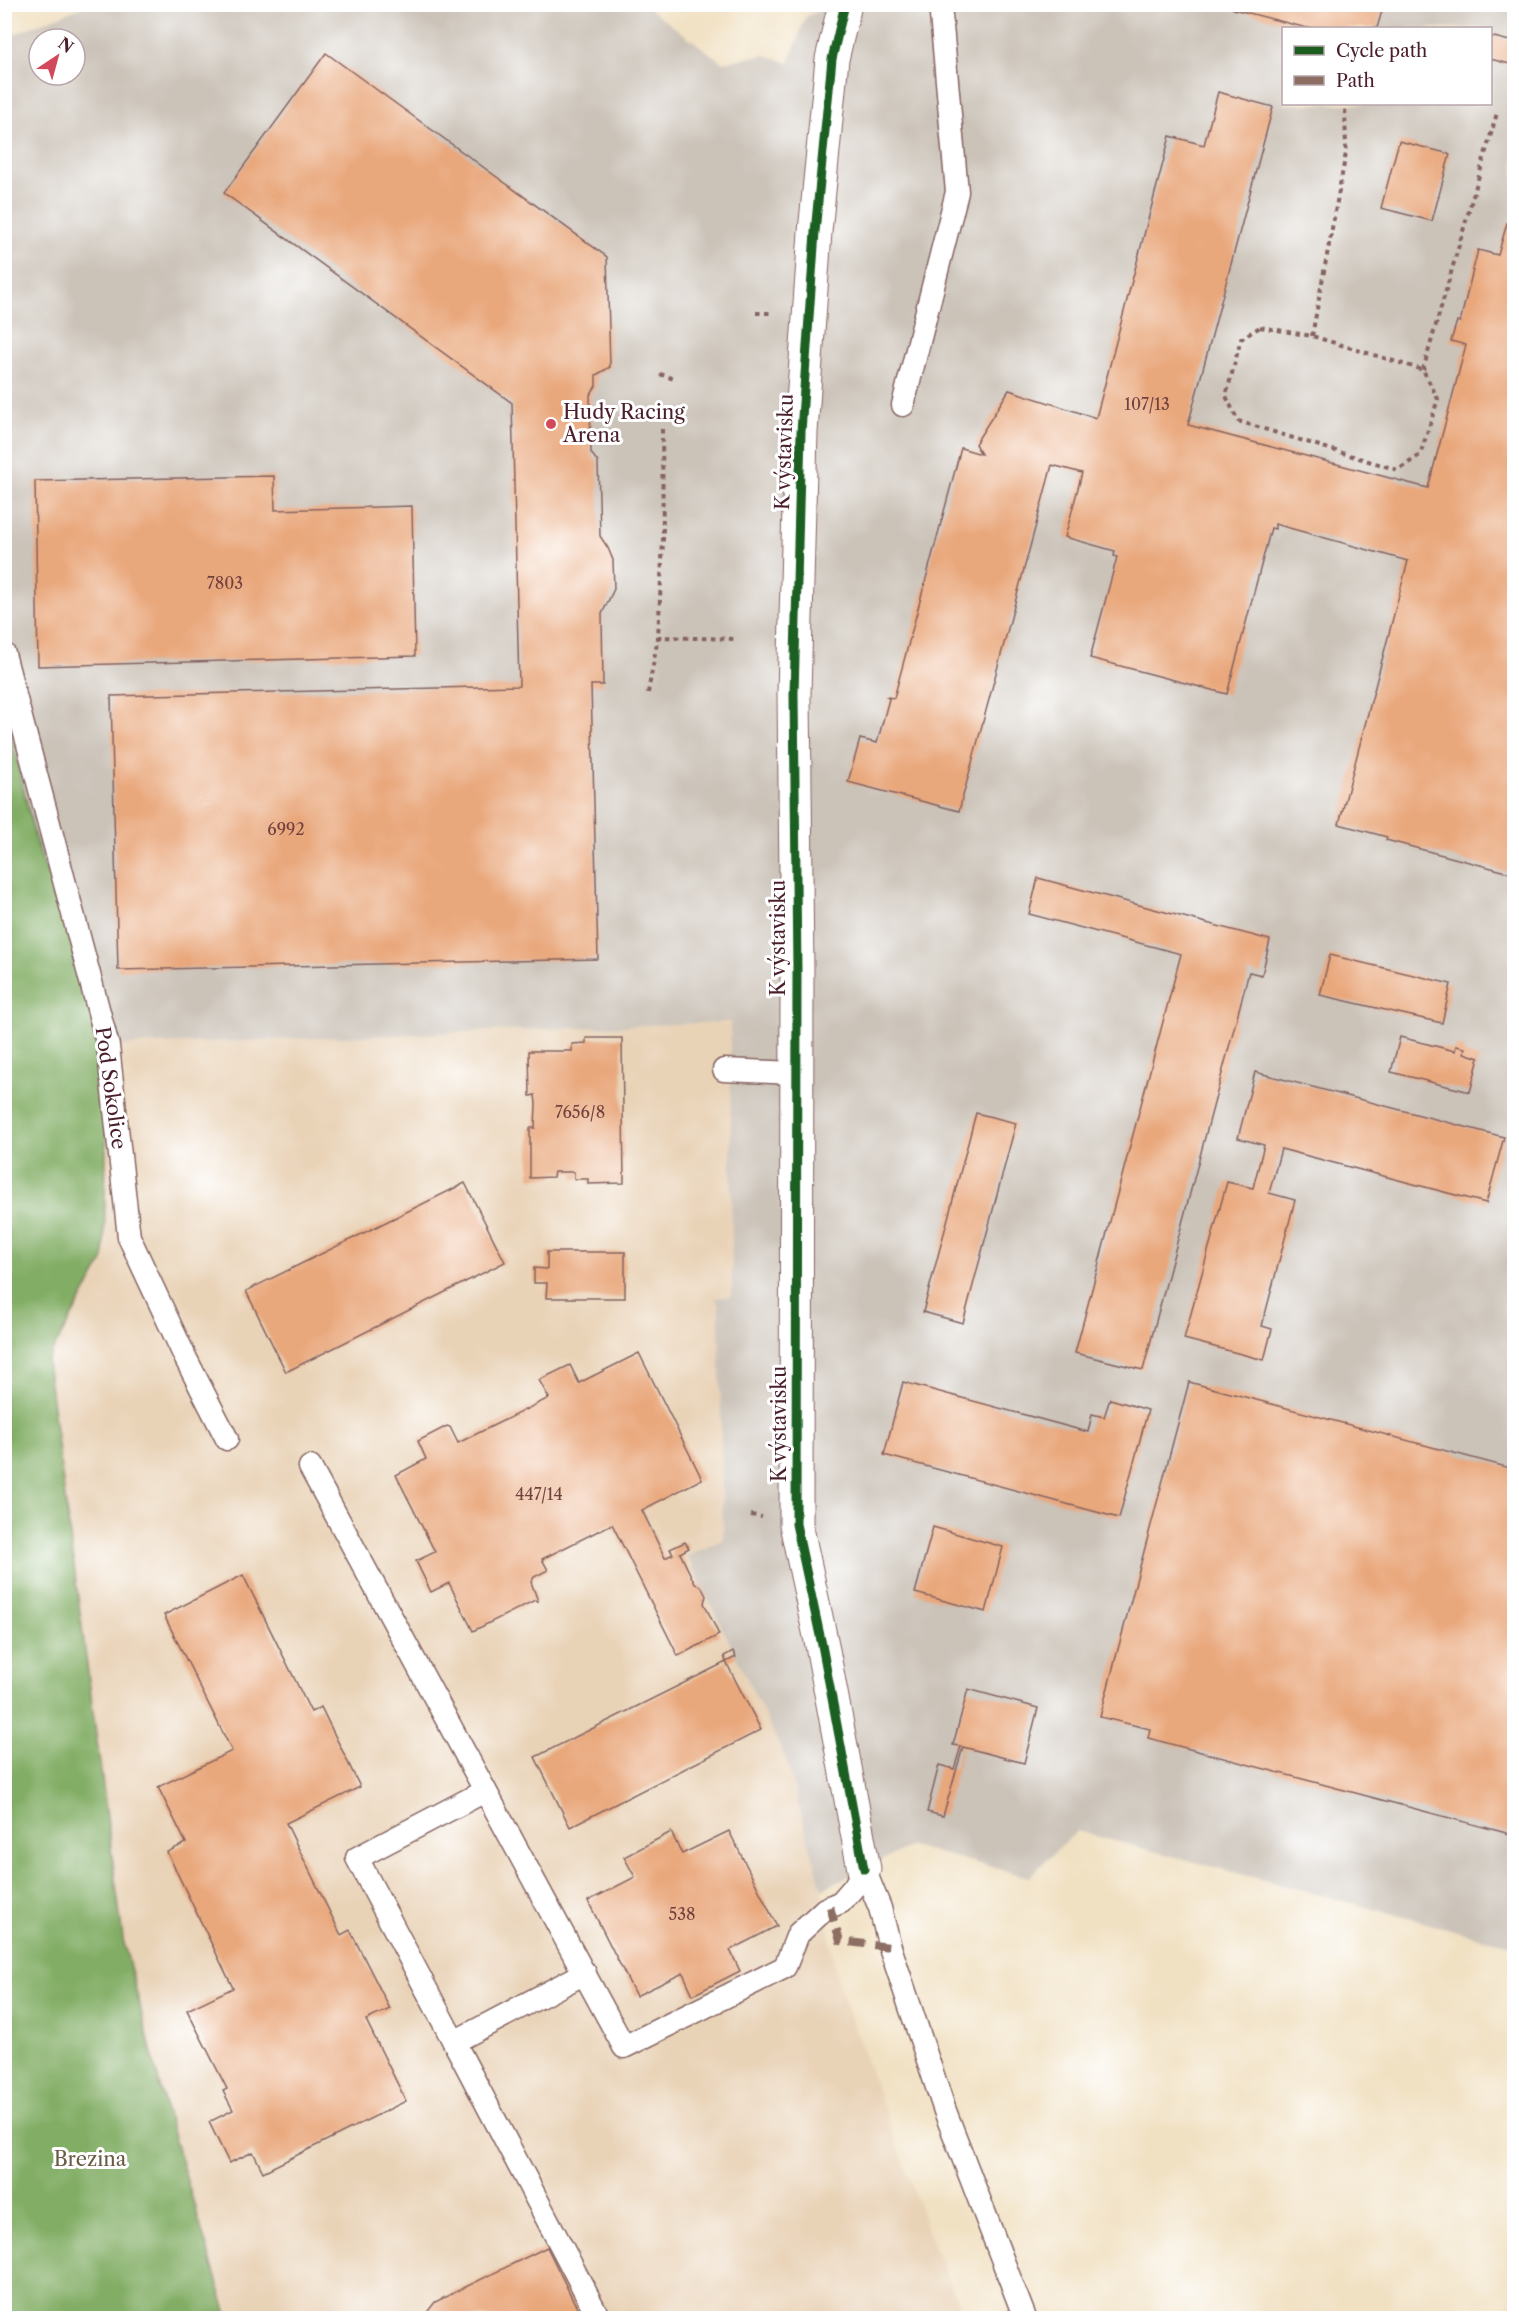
<svg xmlns="http://www.w3.org/2000/svg" width="1519" height="2323" viewBox="0 0 1519 2323" font-family="'Libre Caslon Text',serif">
	<style>
		.built { fill: #e9d3b7 }
		.industrial { fill: #cbc2b8; fill-rule: evenodd }
		.forest { fill: #82ad65; stroke: #666648; stroke-width: 1.5 }
		.building { fill: #e9a77c }
		.lines { fill: none; stroke-linecap: round; stroke-linejoin: round }
		.service-casing { stroke: #846360; stroke-width: 25 }
		.minor-casing { stroke: #846360; stroke-width: 35 }
		.path { stroke: #846360; stroke-width: 4; stroke-dasharray: 4.5 4.5; stroke-linecap: butt }
		.service { stroke: #fff; stroke-width: 22 }
		.minor { stroke: #fff; stroke-width: 33 }
		.quiet { stroke: #8d6e63; stroke-width: 8; stroke-dasharray: 15 8; stroke-linecap: butt }
		.cycleway-casing { stroke: #fff; stroke-width: 13 }
		.cycleway { stroke: #1b5e20; stroke-width: 9 }
		.poi-dot { fill: #d1495b; stroke: #fff; stroke-width: 2 }
		.labels { text-anchor: middle; stroke-width: 6; stroke-linejoin: round; paint-order: stroke }
		.number-label { font-size: 16px; fill: #72413f }
		.poi-label { font-size: 20px; fill: #4a1f2b; stroke: #fff; text-anchor: start }
		.street-label { font-size: 20px; fill: #4a1f2b; stroke: #fff }
		.park-label { font-size: 20px; fill: #695a44; stroke: #fff }
	</style>
	<rect width="100%" height="100%" fill="#fff"/>
	<filter id="ink" filterUnits="userSpaceOnUse"><feTurbulence type="fractalNoise" baseFrequency=".0167" numOctaves="2"/><feDisplacementMap in="SourceGraphic" scale="12" xChannelSelector="R" yChannelSelector="G"/><feConvolveMatrix kernelMatrix="1 2 1 2 8 2 1 2 1" color-interpolation-filters="sRGB"/></filter>
	<filter id="wash" filterUnits="userSpaceOnUse"><feTurbulence type="fractalNoise" baseFrequency=".008" numOctaves="4" result="noise"/><feDisplacementMap in="SourceGraphic" scale="24" xChannelSelector="R" yChannelSelector="G"/><feGaussianBlur stdDeviation="1.35" result="paint"/><feColorMatrix in="noise" values="0 0 0 0 0 0 0 0 0 0 0 0 0 0 0 0 0 1.4 0 .05"/><feComposite in="paint" operator="in"/></filter>
	<g filter="url(#wash)">
		<rect width="100%" height="100%" fill="#f1e1c3"/>
		<!-- built -->
		<polygon class="built" points="730,1022 732,1296 715,1298 719,1305 719,1325 723,1541 687,1557 786,1759 821,1885 837,1980 942,2268 966,2318 228,2318 167,2114 123,1939 47,1361 104,1259 108,1046"/>
		<!-- industrial -->
		<path class="industrial" d="M643 4 722 62 765 55 789 63 806 16 819 11 828 5H1514V1946L1077 1831 1029 1877 911 1846 822 1889 786 1759 687 1556 723 1540 719 1325V1305L715 1298 732 1296 730 1022 108 1046 35 839 5 704 4 38 87 5ZM1284 28H1490V104H1284ZM39 39H75V75H39Z"/>
		<!-- forest -->
		<polygon class="forest" points="4,704 35,839 108,1046 104,1259 47,1361 123,1939 167,2114 228,2318 5,2318"/>
		<g id="blocks">
			<!-- building -->
			<g class="building">
				<polygon points="1234,4 1384,4 1377,28 1307,28 1233,9"/>
				<polygon points="1490,36 1514,42 1514,65 1490,59"/>
				<polygon points="326,53 607,257 610,367 596,375 596,386 590,395 591,453 598,462 600,536 608,548 613,560 614,589 602,614 603,685 591,685 598,959 118,970 111,696 519,686 512,403 224,193"/>
				<polygon points="1218,92 1273,107 1188,425 1428,488 1466,345 1451,341 1457,321 1460,322 1478,250 1498,255 1507,223 1514,225 1514,874 1386,840 1387,837 1339,824 1408,561 1275,524 1275,529 1271,528 1227,694 1090,658 1117,557 1114,556 1115,551 1065,537 1082,473 1052,465 959,811 848,782 860,739 877,743 889,699 887,697 894,698 961,448 981,454 975,444 1009,390 1096,418 1170,136 1204,145"/>
				<polygon points="1399,141 1450,154 1432,221 1381,208"/>
				<polygon points="274,476 275,510 412,506 415,656 38,666 35,481"/>
				<polygon points="1038,878 1270,940 1262,975 1249,972 1143,1370 1075,1353 1181,954 1029,914"/>
				<polygon points="1330,955 1451,984 1442,1023 1320,995"/>
				<polygon points="1400,1037 1455,1051 1456,1046 1465,1048 1464,1053 1479,1058 1470,1092 1391,1072"/>
				<polygon points="586,1038 622,1038 624,1183 588,1184 588,1179 574,1179 574,1172 554,1172 553,1177 530,1178 530,1128 535,1128 536,1104 535,1095 530,1096 529,1051 572,1051 572,1044 586,1043"/>
				<polygon points="1255,1072 1504,1137 1486,1203 1281,1149 1269,1193 1295,1200 1262,1326 1272,1329 1264,1360 1184,1339 1227,1182 1253,1188 1264,1145 1238,1138"/>
				<polygon points="976,1113 1016,1123 963,1323 923,1312"/>
				<polygon points="465,1183 505,1262 286,1372 246,1291"/>
				<polygon points="547,1252 625,1252 625,1298 546,1298 547,1283 534,1283 534,1268 547,1269"/>
				<polygon points="639,1353 702,1479 642,1510 665,1558 673,1554 670,1549 685,1542 689,1548 680,1553 695,1584 701,1586 706,1596 704,1603 719,1635 678,1656 612,1524 542,1559 548,1570 534,1577 531,1582 538,1601 535,1600 473,1631 449,1583 431,1592 416,1561 435,1552 396,1475 426,1459 418,1441 447,1426 450,1427 458,1443 549,1398 539,1380 570,1365 579,1383"/>
				<polygon points="903,1382 1088,1432 1092,1414 1104,1417 1110,1399 1148,1410 1119,1518 884,1455"/>
				<polygon points="1189,1382 1514,1469 1514,1835 1148,1738 1150,1729 1100,1717"/>
				<polygon points="933,1527 1003,1547 986,1612 915,1593"/>
				<polygon points="243,1575 311,1712 321,1707 360,1787 286,1823 341,1935 350,1930 390,2009 366,2020 406,2101 263,2172 253,2152 229,2163 209,2122 233,2110 223,2091 227,2089 187,2010 233,1988 167,1852 186,1843 158,1787 232,1751 164,1615"/>
				<polygon points="733,1651 736,1657 726,1662 724,1656"/>
				<polygon points="726,1662 761,1730 570,1827 535,1757"/>
				<polygon points="968,1689 1038,1708 1024,1763 963,1747 943,1816 927,1812 939,1765 954,1769 961,1746 953,1745"/>
				<polygon points="729,1831 777,1926 730,1950 740,1971 693,1995 683,1973 636,1996 588,1901 635,1877 624,1857 671,1832 682,1854"/>
				<polygon points="547,2247 582,2318 425,2318 425,2315 435,2302"/>
			</g>
		</g>
	</g>
	<g filter="url(#ink)">
		<use href="#blocks" fill-opacity="0" stroke="#846360" stroke-width="1.5"/>
		<g class="lines">
			<defs>
				<g id="service">
					<polyline points="903,405 957,192 940,4"/>
					<polyline points="4,654 108,1046 129,1237 186,1359 227,1439"/>
					<polyline points="724,1070 795,1073"/>
					<polyline points="310,1467 624,2047 785,1967 798,1934 825,1909 841,1902 854,1887 864,1869"/>
					<polyline points="485,1791 357,1858 454,2042 585,1973"/>
					<polyline points="864,1869 880,1908 890,1947 945,2111 1025,2318"/>
					<polyline points="454,2042 599,2318"/>
				</g>
				<polyline id="minor" points="845,4 832,59 815,232 801,432 794,694 797,971 796,1524 822,1645 864,1869"/>
			</defs>
			<!-- service casing -->
			<use href="#service" class="service-casing"/>
			<!-- minor casing -->
			<use href="#minor" class="minor-casing"/>
			<!-- path -->
			<g class="path">
				<polyline points="756,313 773,313"/>
				<polygon points="1260,327 1312,336 1423,370 1438,399 1420,455 1398,470 1238,421 1226,396 1241,339"/>
				<polyline points="1312,336 1346,153 1345,104"/>
				<polyline points="1423,370 1497,113"/>
				<polyline points="660,374 677,380"/>
				<polyline points="662,429 663,541 658,637 736,639"/>
				<polyline points="648,693 658,637"/>
				<polyline points="751,1515 762,1517"/>
			</g>
			<!-- service -->
			<use href="#service" class="service"/>
			<!-- minor -->
			<use href="#minor" class="minor"/>
			<!-- quiet -->
			<polyline class="quiet" points="830,1907 840,1941 890,1947"/>
			<defs>
				<polyline id="cycleway" points="845,4 832,59 815,232 801,432 794,694 797,971 796,1524 822,1645 864,1869"/>
			</defs>
			<!-- cycleway casing -->
			<use href="#cycleway" class="cycleway-casing"/>
			<!-- cycleway -->
			<use href="#cycleway" class="cycleway"/>
		</g>
	</g>
	<!-- markers -->
	<circle class="poi-dot" cx="551" cy="424" r="6"/>
	<g class="labels">
		<!-- number labels -->
		<g class="number-label">
			<text x="1147" y="410">107/13</text>
			<text x="225" y="589">7803</text>
			<text x="286" y="835">6992</text>
			<text x="580" y="1118">7656/8</text>
			<text x="539" y="1500">447/14</text>
			<text x="682" y="1920">538</text>
		</g>
		<!-- poi labels -->
		<g class="poi-label">
			<text x="563" y="419">Hudy Racing<tspan x="563" dy="23">Arena</tspan></text>
		</g>
		<!-- street labels -->
		<g class="street-label">
			<text transform="translate(784 452) rotate(-88)" y="7">K výstavisku</text>
			<text transform="translate(778 938) rotate(-90)" y="7">K výstavisku</text>
			<text transform="translate(111 1088) rotate(82)" y="7">Pod Sokolice</text>
			<text transform="translate(779 1424) rotate(-90)" y="7">K výstavisku</text>
		</g>
		<!-- park labels -->
		<g class="park-label">
			<text x="90" y="2166">Brezina</text>
		</g>
	</g>
	<!-- margin -->
	<rect width="1519" height="2323" fill="none" stroke="#fff" stroke-width="24"/>
	<!-- legend -->
	<rect x="1282" y="27" width="210" height="78" fill="#ffffff" stroke="#b7a5aa" stroke-width="1.5"/>
	<rect x="1294" y="46" width="30" height="9" fill="#1b5e20" stroke="#b7a5aa" stroke-width="1.5"/>
	<text x="1336" y="57" font-size="18" fill="#4a1f2b">Cycle path</text>
	<rect x="1294" y="76" width="30" height="9" fill="#8d6e63" stroke="#b7a5aa" stroke-width="1.5"/>
	<text x="1336" y="87" font-size="18" fill="#4a1f2b">Path</text>
	<!-- north arrow -->
	<g transform="translate(57 57) rotate(36)"><circle r="28" fill="#ffffff" stroke="#b7a5aa" stroke-width="1.5"/>
	<path d="M0-4.5L10 22L0 15L-10 22Z" fill="#d1495b"/>
	<text y="-9" font-size="16" font-weight="bold" text-anchor="middle" fill="#4a1f2b">N</text>
	</g>
</svg>
